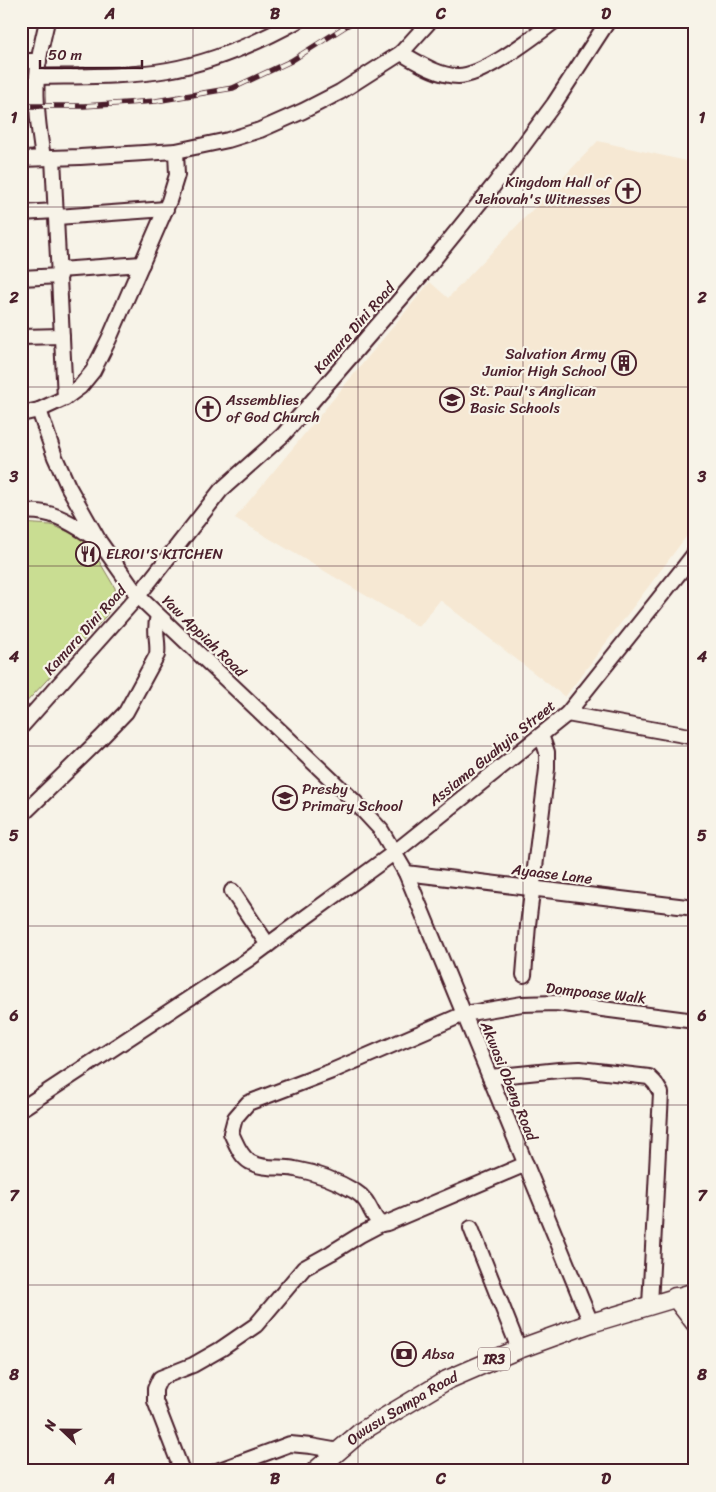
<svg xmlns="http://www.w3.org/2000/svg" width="716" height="1492" viewBox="0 0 716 1492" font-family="Sriracha,sans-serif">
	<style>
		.built { fill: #f6e8d3 }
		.green { fill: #c9dd92; stroke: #8a7e5e }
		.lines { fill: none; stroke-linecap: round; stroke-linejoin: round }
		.minor-casing { stroke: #4a1f2b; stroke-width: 18 }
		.major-casing { stroke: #4a1f2b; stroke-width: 21 }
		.minor { stroke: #f7f3e8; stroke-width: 14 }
		.major { stroke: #f7f3e8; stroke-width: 18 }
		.rail-casing { stroke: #4a1f2b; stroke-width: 5.5 }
		.rail { stroke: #f7f3e8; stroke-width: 4; stroke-dasharray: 11; stroke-linecap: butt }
		.grid { fill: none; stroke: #4a1f2b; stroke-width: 1; stroke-opacity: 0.55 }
		.labels { text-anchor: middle; stroke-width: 4.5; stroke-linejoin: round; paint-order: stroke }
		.shield { fill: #f7f3e8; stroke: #7e5f64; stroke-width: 1 }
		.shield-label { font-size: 14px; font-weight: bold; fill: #4a1f2b }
		.poi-label { font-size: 15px; fill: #4a1f2b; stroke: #f7f3e8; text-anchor: start }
		.street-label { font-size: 15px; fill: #4a1f2b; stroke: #f7f3e8 }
		.neatline { fill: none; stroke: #4a1f2b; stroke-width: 2 }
		.grid-label { font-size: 16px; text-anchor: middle; font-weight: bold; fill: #4a1f2b }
	</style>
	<rect width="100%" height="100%" fill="#f7f3e8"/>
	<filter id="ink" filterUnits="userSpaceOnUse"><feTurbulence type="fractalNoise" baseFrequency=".02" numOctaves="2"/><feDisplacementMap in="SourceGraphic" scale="10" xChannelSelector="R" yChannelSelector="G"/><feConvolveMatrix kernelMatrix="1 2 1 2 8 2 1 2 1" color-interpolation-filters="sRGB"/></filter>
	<g filter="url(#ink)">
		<!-- built -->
		<polygon class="built" points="598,141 695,163 695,525 565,697 440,600 419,627 235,518 430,282 448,298"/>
		<!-- green -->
		<polygon class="green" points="21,523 51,525 82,537 99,561 115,588 116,600 105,617 21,708"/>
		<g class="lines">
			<defs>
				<g id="minor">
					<path d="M401 53C417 62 438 76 458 76 484 76 533 37 555 21"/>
					<polyline points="21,61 39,61"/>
					<path d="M37 77C79 76 127 77 168 70 214 62 257 43 297 21"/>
					<path d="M43 158C39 131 35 103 37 76 38 57 43 39 47 21"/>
					<polyline points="53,158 65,398"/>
					<polyline points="21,159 80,157 176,151 228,140 260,130 303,111 340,92 401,53 430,21"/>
					<polyline points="21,213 56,211"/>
					<polyline points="57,217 166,209"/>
					<polyline points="59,270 142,264"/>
					<polyline points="21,278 60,276"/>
					<polyline points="21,337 62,336"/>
					<polyline points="39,410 55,457 68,486 99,541 138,596 355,802 381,830 406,873 591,1323"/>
					<polyline points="21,414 39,410 65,398 80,387 93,371 109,339 169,201 177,175 176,151"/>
					<path d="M21 512C53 509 71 523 96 539"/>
					<polyline points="567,714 695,737"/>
					<polyline points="21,727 138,596 221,490 283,435 422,274 494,185 554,104 608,21"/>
					<path d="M21 816 101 738 126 712 157 655C159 639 153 632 158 616"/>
					<polyline points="406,873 695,908"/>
					<polyline points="232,891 268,945"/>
					<polyline points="524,975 528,925 547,769 547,752 541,735"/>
					<polyline points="490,1077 559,1070 580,1069 649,1077 655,1083 661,1093 650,1305"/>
					<polyline points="21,1109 249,959 288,930 395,852 567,714 681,571 695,553"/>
					<path d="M526 1164 387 1223 381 1224C370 1216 371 1201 356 1192 336 1180 318 1173 295 1169 280 1166 264 1170 250 1162 240 1156 236 1143 231 1133L235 1118 248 1103 332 1071 464 1014 522 1004 556 1003 695 1021"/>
					<polyline points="471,1228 519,1349"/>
					<polyline points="182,1471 155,1401 155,1389 160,1378 193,1365 221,1349 256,1325 304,1268 331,1253 360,1235 381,1224"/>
					<polyline points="217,1471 290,1444 311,1446 339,1451"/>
				</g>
				<g id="major">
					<polyline points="675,1297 695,1323"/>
					<path id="s1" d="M315 1471 362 1431 447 1380 519 1349 591 1323 695 1292"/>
				</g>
			</defs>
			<!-- minor casing -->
			<use href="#minor" class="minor-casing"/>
			<!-- major casing -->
			<use href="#major" class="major-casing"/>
			<!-- minor -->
			<use href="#minor" class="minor"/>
			<!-- major -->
			<use href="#major" class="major"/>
			<defs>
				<polyline id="rail" points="21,106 84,106 156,101 233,88 291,61 354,21"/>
			</defs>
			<!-- rail casing -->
			<use href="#rail" class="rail-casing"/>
			<!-- rail -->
			<use href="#rail" class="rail"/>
		</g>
	</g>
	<!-- grid -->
	<path class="grid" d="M193 21V1471M358 21V1471M523 21V1471M21 207H695M21 387H695M21 566H695M21 746H695M21 926H695M21 1105H695M21 1285H695"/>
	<!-- icons -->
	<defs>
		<symbol id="church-ring" viewBox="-11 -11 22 22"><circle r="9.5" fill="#f7f3e8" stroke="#4a1f2b" stroke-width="1.5"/><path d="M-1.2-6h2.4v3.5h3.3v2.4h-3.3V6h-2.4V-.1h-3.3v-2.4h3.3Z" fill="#4a1f2b"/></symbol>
		<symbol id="building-ring" viewBox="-11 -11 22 22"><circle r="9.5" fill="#f7f3e8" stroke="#4a1f2b" stroke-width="1.5"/><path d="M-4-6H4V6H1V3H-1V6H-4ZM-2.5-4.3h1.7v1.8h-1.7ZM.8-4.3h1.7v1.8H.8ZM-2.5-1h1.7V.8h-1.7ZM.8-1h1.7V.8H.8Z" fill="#4a1f2b"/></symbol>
		<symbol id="school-ring" viewBox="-11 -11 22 22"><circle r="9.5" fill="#f7f3e8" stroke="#4a1f2b" stroke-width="1.5"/><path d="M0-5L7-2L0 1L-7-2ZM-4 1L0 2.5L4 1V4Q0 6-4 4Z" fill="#4a1f2b"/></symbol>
		<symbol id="restaurant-ring" viewBox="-11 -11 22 22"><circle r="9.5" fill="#f7f3e8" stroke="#4a1f2b" stroke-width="1.5"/><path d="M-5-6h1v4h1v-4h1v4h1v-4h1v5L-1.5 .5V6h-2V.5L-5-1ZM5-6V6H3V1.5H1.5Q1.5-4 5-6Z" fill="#4a1f2b"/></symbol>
		<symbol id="bank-ring" viewBox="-11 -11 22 22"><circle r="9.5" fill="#f7f3e8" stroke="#4a1f2b" stroke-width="1.5"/><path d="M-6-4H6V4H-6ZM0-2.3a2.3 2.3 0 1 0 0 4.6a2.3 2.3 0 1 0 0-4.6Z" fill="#4a1f2b"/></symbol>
	</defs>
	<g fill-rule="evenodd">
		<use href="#church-ring" x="614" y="177" width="28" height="28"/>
		<use href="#building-ring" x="610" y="349" width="28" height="28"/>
		<use href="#school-ring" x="438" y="386" width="28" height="28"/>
		<use href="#church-ring" x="194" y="395" width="28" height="28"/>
		<use href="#restaurant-ring" x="74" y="540" width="28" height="28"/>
		<use href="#school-ring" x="271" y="784" width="28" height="28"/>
		<use href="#bank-ring" x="390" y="1340" width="28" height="28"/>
	</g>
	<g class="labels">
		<!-- shield labels -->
		<rect class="shield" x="478" y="1347.5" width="32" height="23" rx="4"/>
		<g class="shield-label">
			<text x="494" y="1364">IR3</text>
		</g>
		<!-- poi labels -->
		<g class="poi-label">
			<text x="610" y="187" text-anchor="end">Kingdom Hall of<tspan x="610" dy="17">Jehovah's Witnesses</tspan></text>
			<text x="606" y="359" text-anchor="end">Salvation Army<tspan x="606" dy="17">Junior High School</tspan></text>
			<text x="470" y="396">St. Paul's Anglican<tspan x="470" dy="17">Basic Schools</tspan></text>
			<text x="226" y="405">Assemblies<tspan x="226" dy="17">of God Church</tspan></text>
			<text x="106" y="559">ELROI'S KITCHEN</text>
			<text x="302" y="794">Presby<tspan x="302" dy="17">Primary School</tspan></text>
			<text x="422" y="1359">Absa</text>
		</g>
		<!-- street labels -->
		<g class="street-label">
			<text transform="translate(354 328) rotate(-49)" y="5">Kamara Dini Road</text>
			<text transform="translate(85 630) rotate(-48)" y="5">Kamara Dini Road</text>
			<text transform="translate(204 636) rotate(44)" y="5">Yaw Appiah Road</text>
			<text transform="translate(492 753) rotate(-39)" y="5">Assiama Guahyia Street</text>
			<text transform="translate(552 874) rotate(7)" y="5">Ayaase Lane</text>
			<text transform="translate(596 993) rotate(6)" y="5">Dompoase Walk</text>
			<text transform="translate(509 1081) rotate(68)" y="5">Akwasi Obeng Road</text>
			<text dy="5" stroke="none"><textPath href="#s1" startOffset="108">Owusu Sampa Road</textPath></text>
		</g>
	</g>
	<!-- margin -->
	<rect width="716" height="1492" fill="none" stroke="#f7f3e8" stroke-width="55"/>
	<!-- north arrow -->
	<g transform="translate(62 1430) rotate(292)" stroke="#f7f3e8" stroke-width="4" paint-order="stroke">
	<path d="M0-4L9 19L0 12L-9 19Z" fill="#4a1f2b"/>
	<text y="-8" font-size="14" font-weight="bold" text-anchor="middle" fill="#4a1f2b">N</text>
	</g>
	<!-- scale -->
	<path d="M40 60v8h102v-8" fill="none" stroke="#4a1f2b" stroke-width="2.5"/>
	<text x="48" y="60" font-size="15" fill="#4a1f2b" stroke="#f7f3e8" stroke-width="4" paint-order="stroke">50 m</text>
	<rect x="28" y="28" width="660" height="1436" class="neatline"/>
	<g class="grid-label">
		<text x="110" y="19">A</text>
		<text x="275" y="19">B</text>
		<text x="441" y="19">C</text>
		<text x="606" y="19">D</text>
		<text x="14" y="123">1</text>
		<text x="702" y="123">1</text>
		<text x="14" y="303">2</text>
		<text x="702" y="303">2</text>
		<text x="14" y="482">3</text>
		<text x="702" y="482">3</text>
		<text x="14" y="662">4</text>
		<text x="702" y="662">4</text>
		<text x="14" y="841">5</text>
		<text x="702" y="841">5</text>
		<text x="14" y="1021">6</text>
		<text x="702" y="1021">6</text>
		<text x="14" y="1201">7</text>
		<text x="702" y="1201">7</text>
		<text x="14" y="1380">8</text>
		<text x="702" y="1380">8</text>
		<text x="110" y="1484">A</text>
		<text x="275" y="1484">B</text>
		<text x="441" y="1484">C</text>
		<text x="606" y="1484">D</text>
	</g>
</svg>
